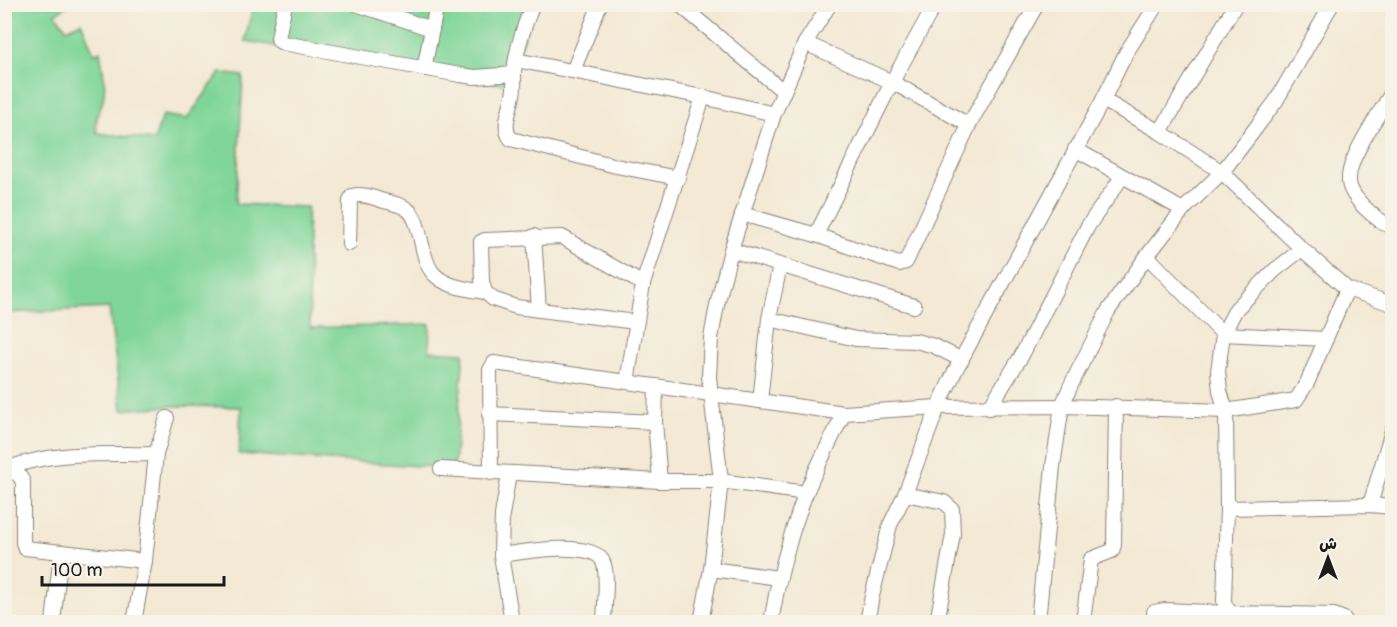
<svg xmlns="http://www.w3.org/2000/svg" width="1397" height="627" viewBox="0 0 1397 627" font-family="Pangolin,'Playpen Sans Arabic',sans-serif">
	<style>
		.green { fill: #7fd599; stroke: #4e785a; stroke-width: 1.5 }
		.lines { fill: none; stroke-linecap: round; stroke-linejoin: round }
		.minor-casing { stroke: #888278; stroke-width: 16 }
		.minor { stroke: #fff; stroke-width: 14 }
	</style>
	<rect width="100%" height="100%" fill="#f7f3e8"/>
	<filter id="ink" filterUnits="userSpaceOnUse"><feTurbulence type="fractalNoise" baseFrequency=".0167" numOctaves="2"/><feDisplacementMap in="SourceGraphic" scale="12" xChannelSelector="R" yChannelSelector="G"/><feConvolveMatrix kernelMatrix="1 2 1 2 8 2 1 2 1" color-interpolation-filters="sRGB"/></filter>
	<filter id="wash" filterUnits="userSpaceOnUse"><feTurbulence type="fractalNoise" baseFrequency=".008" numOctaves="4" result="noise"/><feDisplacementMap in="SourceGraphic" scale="24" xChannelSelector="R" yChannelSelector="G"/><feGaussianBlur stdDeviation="1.35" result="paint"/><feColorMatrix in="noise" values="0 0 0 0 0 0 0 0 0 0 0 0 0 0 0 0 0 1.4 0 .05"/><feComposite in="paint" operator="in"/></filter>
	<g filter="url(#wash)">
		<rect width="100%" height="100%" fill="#f3e9d4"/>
		<!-- green -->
		<g class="green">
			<path d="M5 5H68L55 14 67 29 81 22 94 54 100 51C102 66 107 85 103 100 98 116 95 116 97 133L154 140 163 115 187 119 220 73 243 76 236 204 307 207 310 328 430 324 429 351 464 353 453 476 433 467 239 454 241 407 171 406 122 410 109 308 5 313Z"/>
			<polygon points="253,5 535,5 508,85 245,41"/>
		</g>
	</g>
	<g filter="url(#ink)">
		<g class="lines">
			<defs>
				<g id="minor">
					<polyline points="285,4 278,38 279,41 283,43 460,75 475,77 514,74"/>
					<polyline points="356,4 432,29"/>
					<path d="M533 4C524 26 516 49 514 72 514 80 515 87 513 95 511 109 501 127 511 139L616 166 678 178"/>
					<polyline points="679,4 783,91"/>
					<polyline points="805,43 892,82 969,125"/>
					<polyline points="516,60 703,97 774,114"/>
					<polyline points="424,69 437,4"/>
					<polyline points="573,71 600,4"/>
					<path d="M1392 92C1381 112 1349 156 1349 178 1348 189 1356 198 1363 206 1372 215 1380 222 1392 227"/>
					<polyline points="1103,100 1160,132 1222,172 1302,249 1347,289 1392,304"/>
					<polyline points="1160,132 1236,4"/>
					<polyline points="1075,149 1183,210"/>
					<polyline points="742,214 816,235 899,264 906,262 969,125 1037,4"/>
					<polyline points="816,235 892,82 935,4"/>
					<polyline points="534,236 539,310"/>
					<path d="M349 244 350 201 352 196C363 193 374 198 384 201 392 203 400 204 407 209 423 221 419 257 433 273 445 287 468 289 485 292"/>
					<polyline points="1302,249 1275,270 1236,309 1223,334 1218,371 1220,391 1226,411 1227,508 1224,601 1226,607 1231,613 1334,615 1344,619 1346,622"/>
					<polyline points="731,250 914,306"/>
					<polyline points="1147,256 1223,334 1326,339"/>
					<polyline points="769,319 856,339 916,341 934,346 962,360"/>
					<polyline points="636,322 516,307 493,299 485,292 482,281 481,242 485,240 562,237 643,284"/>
					<polyline points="627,382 643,284 703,97"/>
					<polyline points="656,386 655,422 660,481"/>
					<polyline points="760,401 769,319 780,265"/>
					<polyline points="989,408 1022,355 1088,226 1122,177"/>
					<polyline points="489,414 655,422"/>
					<polyline points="4,467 19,475 23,482 23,543 25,548 145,561"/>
					<path d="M9 468C55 450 107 455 156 454"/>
					<polyline points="441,469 660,481 721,481 806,493"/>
					<polyline points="491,473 490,370 494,363 844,413 938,407 1062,406 1226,411 1296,400 1307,383 1347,289"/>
					<polyline points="509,474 502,515 501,555 512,622"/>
					<polyline points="905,494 944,502 952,509 953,534 937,622"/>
					<polyline points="1370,505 1392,431"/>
					<polyline points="1227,508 1370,505 1392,507"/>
					<path d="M501 555C520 552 595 539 603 562 609 576 604 606 604 622"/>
					<polyline points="711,569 779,578"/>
					<polyline points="53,622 61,554"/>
					<polyline points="134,622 145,561 156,454 167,418"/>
					<polyline points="701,622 711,569 721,481 709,377 711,338 717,305 731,250 774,114 805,43 830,4"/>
					<path d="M771 622C778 579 790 534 806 493 817 466 831 440 844 413"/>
					<polyline points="867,622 872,596 890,525 905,494 938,407 956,369 1103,100 1126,53 1157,4"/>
					<polyline points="1038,622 1053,466 1062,406 1070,387 1108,311 1147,256 1183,210 1222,172 1252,133 1276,101 1332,4"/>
					<polyline points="1083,622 1091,559 1112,551 1114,545 1116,406"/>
					<polyline points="1154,622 1154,612 1165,610 1231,613"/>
				</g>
			</defs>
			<!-- minor casing -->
			<use href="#minor" class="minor-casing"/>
			<!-- minor -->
			<use href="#minor" class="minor"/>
		</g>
	</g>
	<!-- margin -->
	<rect width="1397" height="627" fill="none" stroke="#f7f3e8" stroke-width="24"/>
	<!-- north arrow -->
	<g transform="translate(1328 558)" stroke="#f7f3e8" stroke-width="4.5" paint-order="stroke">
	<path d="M0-4.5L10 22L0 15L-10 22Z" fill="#1c1c1c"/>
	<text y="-9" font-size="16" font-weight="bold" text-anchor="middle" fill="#1c1c1c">ش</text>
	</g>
	<!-- scale -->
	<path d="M42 576v9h182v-9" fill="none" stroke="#1c1c1c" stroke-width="3"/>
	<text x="51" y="576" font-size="18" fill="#1c1c1c" stroke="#f7f3e8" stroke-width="4.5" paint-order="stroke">100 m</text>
</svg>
